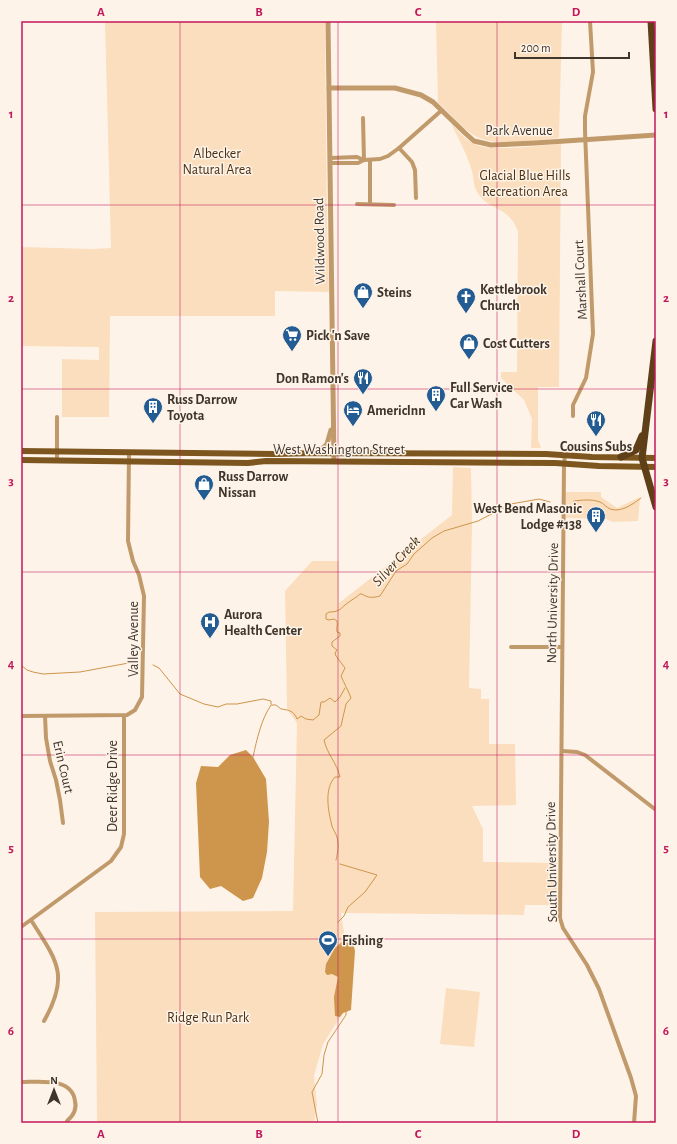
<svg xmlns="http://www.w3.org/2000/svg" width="677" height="1144" viewBox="0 0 677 1144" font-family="'Alegreya Sans',sans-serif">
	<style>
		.green { fill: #fbdebd }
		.water { fill: #ce954d }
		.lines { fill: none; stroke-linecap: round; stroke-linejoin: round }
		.stream { stroke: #ce954d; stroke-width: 1 }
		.minor { stroke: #c19a6c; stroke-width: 4 }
		.tertiary { stroke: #c19a6c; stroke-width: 5 }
		.primary { stroke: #7d551e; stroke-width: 6 }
		.motorway { stroke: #5e3f18; stroke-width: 7 }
		.grid { fill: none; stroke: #c2185b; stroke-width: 1; stroke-opacity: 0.55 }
		.labels { text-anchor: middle; stroke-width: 3; stroke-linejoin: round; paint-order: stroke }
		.street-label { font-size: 14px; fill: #3f352a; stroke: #fef3e8 }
		.park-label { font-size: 14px; fill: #493113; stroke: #fef3e8 }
		.poi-label { font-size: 14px; font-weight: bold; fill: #3f352a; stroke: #fef3e8; text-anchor: start }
		.water-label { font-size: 15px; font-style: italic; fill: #4b3314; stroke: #fef3e8 }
		.neatline { fill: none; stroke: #c2185b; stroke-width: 1.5 }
		.grid-label { font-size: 13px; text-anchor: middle; font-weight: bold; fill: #c2185b }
	</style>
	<rect width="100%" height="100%" fill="#fef3e8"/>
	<!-- green -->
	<g class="green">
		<polygon points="105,21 325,21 327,230 329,292 275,291 275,316 110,316 109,417 62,417 62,359 99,360 99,347 21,346 21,247 92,249 111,248"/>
		<path d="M436 21H562L559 138C535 140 493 149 472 134 459 126 450 112 438 103Z"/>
		<path d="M451 123C458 131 466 141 477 145 492 152 542 145 561 144L559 387H538V440L541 448H531L532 419 524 400 501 378V372H517L518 232C510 207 491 211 479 195 473 187 474 179 472 171 467 154 458 138 451 123Z"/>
		<polygon points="453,467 471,468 472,524 469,688 481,689 481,699 489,699 489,744 515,744 516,805 472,806 483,829 483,862 557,863 557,905 525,905 524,915 341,913 346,945 348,1005 323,1044 314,1076 317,1105 314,1123 97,1123 95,912 293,911 297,723 287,709 285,591 312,561 339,561 339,603 452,515"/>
		<polygon points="565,492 601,492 601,497 617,508 640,497 638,521 613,522 606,519 565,518"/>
		<polygon points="446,988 480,992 474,1047 440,1044"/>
	</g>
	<!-- water -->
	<g class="water">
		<polygon points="246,750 253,757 266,779 269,822 267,852 262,878 253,898 243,901 221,886 210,889 200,877 196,783 201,766 218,767 230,755"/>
		<polygon points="351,934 355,951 351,1010 343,1013 340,1017 335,1016 334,997 338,977 332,974 327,975 325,972 326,964 335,948"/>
	</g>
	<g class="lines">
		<!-- stream -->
		<g class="stream">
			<path d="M574 501C582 500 592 499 600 502 603 503 606 507 610 509 621 513 633 504 641 498"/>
			<polyline points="21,665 27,670 33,672 43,674 80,672 134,662"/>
			<polyline points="153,665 159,668 180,694 204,704 218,707 226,704 237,704 263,699 271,701 271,704"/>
			<path d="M253 757C257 739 261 720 271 705H276L281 709C289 710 294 711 297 719L301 716 306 719 313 720 319 715 321 702H324L330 698 335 702 340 697 345 688"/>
			<path d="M336 860C338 852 339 845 337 837 336 833 333 830 332 826 328 810 324 789 335 777H340C337 763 327 754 324 740L341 726 346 704 351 698C349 692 344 683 341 676L345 668 336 656 335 653 337 650 332 646V642L340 636V633L337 632C336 628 338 625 337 621L334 619 329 620 326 619V614L329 612C341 612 340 608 349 602 353 599 357 597 360 594H362C368 598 373 598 380 596L396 571 407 564 414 554 432 538 444 531 478 521 511 504 539 499 550 502"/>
			<polyline points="338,922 344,916 348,907 365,892 377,875 340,864"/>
			<polyline points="344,942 344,936"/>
			<polyline points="318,1123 312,1092 322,1074 324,1055 328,1042 346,1015 346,1011"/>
			<polyline points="649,1123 650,1121 656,1122"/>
		</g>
		<!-- minor -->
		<g class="minor">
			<polyline points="363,118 364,160"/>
			<polyline points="399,148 412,162 415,170 416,198"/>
			<polyline points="330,158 357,157 364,160"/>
			<polyline points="370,160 370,204"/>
			<polyline points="330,163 358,163 364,160 380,159 388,156 399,148 442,110"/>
			<polyline points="357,204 394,205"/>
			<polyline points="573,416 573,405 586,378 593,334 585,131 585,116 593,72 590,21"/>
			<polyline points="565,455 564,464 560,918 563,928 587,965 599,989 631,1078 636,1096 634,1123"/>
			<polyline points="57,460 57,417"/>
			<polyline points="511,647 562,647"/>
			<polyline points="21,716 127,715 135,710 142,697 144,596 139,575 133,561 128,541 129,453"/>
			<polyline points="45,716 46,738 50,761 56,780 60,800 63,823"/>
			<polyline points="562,751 577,752 585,755 656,810"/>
			<path d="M31 920C57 961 70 975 44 1021"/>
			<polyline points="21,927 111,861 121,847 124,834 124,716"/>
			<path d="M21 1082C39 1082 72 1077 75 1101 77 1109 73 1116 67 1121"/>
		</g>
		<!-- tertiary -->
		<g class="tertiary">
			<polyline points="328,21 334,461"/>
			<polyline points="329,88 395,88 421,95 433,102 465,133 474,141 491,145 535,143 656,135"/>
			<polyline points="318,453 327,444 331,430"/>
		</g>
		<!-- primary -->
		<g class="primary">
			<polyline points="21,451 274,454 318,453 546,454 592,457 656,458"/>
			<polyline points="21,460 248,463 266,461 555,463 599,466 656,467"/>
		</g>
		<!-- motorway -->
		<g class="motorway">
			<polyline points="651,21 656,109"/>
			<polyline points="656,341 642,458 656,507"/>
			<polyline points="621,457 636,450 642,436"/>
		</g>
	</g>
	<!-- grid -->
	<path class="grid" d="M180 21V1123M338 21V1123M497 21V1123M21 205H656M21 389H656M21 572H656M21 755H656M21 939H656"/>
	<!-- icons -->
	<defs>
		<symbol id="shop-pin" viewBox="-11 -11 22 30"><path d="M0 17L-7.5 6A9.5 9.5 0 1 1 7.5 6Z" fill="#225c93" stroke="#fef3e8"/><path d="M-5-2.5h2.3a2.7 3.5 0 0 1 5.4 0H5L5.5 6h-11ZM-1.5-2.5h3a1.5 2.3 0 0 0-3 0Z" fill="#fff"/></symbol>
		<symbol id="church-pin" viewBox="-11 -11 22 30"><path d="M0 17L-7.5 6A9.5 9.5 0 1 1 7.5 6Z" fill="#225c93" stroke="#fef3e8"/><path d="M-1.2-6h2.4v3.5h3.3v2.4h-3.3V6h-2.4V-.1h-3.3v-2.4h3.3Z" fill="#fff"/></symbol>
		<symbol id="supermarket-pin" viewBox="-11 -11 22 30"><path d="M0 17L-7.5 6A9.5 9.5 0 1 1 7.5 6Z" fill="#225c93" stroke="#fef3e8"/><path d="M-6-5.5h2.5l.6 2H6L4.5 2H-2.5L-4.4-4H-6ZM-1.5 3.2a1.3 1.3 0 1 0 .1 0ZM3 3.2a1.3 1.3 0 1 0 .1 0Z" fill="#fff"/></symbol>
		<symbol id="restaurant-pin" viewBox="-11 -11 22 30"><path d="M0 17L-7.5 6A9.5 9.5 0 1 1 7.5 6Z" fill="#225c93" stroke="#fef3e8"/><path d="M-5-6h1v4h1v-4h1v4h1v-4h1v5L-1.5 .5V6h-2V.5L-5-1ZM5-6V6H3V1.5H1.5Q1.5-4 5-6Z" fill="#fff"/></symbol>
		<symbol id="building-pin" viewBox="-11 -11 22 30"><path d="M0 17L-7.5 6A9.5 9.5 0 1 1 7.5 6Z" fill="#225c93" stroke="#fef3e8"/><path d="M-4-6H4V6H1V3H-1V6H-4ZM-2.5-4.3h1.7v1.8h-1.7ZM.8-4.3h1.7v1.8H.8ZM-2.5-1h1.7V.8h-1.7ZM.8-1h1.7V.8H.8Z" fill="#fff"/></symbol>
		<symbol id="hotel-pin" viewBox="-11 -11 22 30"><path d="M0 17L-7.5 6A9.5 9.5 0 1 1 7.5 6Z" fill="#225c93" stroke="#fef3e8"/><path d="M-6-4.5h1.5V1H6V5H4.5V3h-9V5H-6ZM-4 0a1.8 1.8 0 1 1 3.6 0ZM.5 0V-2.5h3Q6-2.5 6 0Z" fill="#fff"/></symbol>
		<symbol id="hospital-pin" viewBox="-11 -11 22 30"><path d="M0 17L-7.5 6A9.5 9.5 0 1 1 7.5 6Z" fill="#225c93" stroke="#fef3e8"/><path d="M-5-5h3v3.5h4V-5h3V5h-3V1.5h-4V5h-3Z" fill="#fff"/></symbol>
		<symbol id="stadium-pin" viewBox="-11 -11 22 30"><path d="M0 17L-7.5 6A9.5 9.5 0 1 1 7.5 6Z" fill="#225c93" stroke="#fef3e8"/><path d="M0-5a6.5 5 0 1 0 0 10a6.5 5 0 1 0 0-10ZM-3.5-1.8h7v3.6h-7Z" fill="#fff"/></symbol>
	</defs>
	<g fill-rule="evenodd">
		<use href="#shop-pin" x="352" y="281" width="22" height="30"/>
		<use href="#church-pin" x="455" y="286" width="22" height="30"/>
		<use href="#supermarket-pin" x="281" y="324" width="22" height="30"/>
		<use href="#shop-pin" x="458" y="332" width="22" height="30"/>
		<use href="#restaurant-pin" x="352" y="367" width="22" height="30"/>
		<use href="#building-pin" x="425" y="384" width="22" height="30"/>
		<use href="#building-pin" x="142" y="396" width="22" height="30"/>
		<use href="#hotel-pin" x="342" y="399" width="22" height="30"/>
		<use href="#restaurant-pin" x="585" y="409" width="22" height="30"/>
		<use href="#shop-pin" x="193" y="473" width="22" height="30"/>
		<use href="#building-pin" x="585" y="505" width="22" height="30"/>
		<use href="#hospital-pin" x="199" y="611" width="22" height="30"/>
		<use href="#stadium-pin" x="317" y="929" width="22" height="30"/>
	</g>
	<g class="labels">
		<!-- street labels -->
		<g class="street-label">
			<text x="519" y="135">Park Avenue</text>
			<text transform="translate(319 241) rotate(-91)" y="5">Wildwood Road</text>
			<text transform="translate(580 280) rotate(-93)" y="5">Marshall Court</text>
			<text x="339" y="454">West Washington Street</text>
			<text transform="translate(552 603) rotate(-89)" y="5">North University Drive</text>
			<text transform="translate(133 639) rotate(-90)" y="5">Valley Avenue</text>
			<text transform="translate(64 767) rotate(77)" y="5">Erin Court</text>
			<text transform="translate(112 786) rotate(-90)" y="5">Deer Ridge Drive</text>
			<text transform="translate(551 862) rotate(-91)" y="5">South University Drive</text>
		</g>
		<!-- park labels -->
		<g class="park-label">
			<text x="217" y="158">Albecker<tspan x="217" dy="16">Natural Area</tspan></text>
			<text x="525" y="180">Glacial Blue Hills<tspan x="525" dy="16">Recreation Area</tspan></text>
			<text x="208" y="1022">Ridge Run Park</text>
		</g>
		<!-- poi labels -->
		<g class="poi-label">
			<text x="480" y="294">Kettlebrook<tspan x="480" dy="16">Church</tspan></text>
			<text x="377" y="297">Steins</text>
			<text x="306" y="340">Pick 'n Save</text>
			<text x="483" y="348">Cost Cutters</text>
			<text x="349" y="383" text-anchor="end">Don Ramon's</text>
			<text x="450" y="392">Full Service<tspan x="450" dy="16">Car Wash</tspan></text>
			<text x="167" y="404">Russ Darrow<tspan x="167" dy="16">Toyota</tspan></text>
			<text x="367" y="415">AmericInn</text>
			<text x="596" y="451" text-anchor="middle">Cousins Subs</text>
			<text x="218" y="481">Russ Darrow<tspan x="218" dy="16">Nissan</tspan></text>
			<text x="582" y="513" text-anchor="end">West Bend Masonic<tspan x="582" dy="16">Lodge #138</tspan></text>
			<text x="224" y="619">Aurora<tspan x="224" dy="16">Health Center</tspan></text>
			<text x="342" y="945">Fishing</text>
		</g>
		<!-- water labels -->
		<g class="water-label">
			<text transform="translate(396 561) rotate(-47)" y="5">Silver Creek</text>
		</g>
	</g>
	<!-- border -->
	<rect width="677" height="1144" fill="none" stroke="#fef3e8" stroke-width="44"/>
	<!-- north arrow -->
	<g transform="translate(54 1090)" stroke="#fef3e8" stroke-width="3" paint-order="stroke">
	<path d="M0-3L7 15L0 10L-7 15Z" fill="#3f352a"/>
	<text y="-6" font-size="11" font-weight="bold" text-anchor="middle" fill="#3f352a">N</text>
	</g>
	<!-- scale -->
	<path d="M515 52v6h114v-6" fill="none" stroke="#3f352a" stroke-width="2"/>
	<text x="521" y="52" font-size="12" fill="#3f352a" stroke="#fef3e8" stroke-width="3" paint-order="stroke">200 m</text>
	<rect x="22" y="22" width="633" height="1100" class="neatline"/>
	<g class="grid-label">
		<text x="101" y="16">A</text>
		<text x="259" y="16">B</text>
		<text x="418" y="16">C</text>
		<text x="576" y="16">D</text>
		<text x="11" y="118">1</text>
		<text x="666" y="118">1</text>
		<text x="11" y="302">2</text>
		<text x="666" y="302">2</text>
		<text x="11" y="485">3</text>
		<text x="666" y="485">3</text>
		<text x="11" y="668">4</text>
		<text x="666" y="668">4</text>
		<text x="11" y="852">5</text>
		<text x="666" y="852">5</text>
		<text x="11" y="1035">6</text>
		<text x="666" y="1035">6</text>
		<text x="101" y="1138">A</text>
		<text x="259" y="1138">B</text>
		<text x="418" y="1138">C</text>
		<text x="576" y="1138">D</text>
	</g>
</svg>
